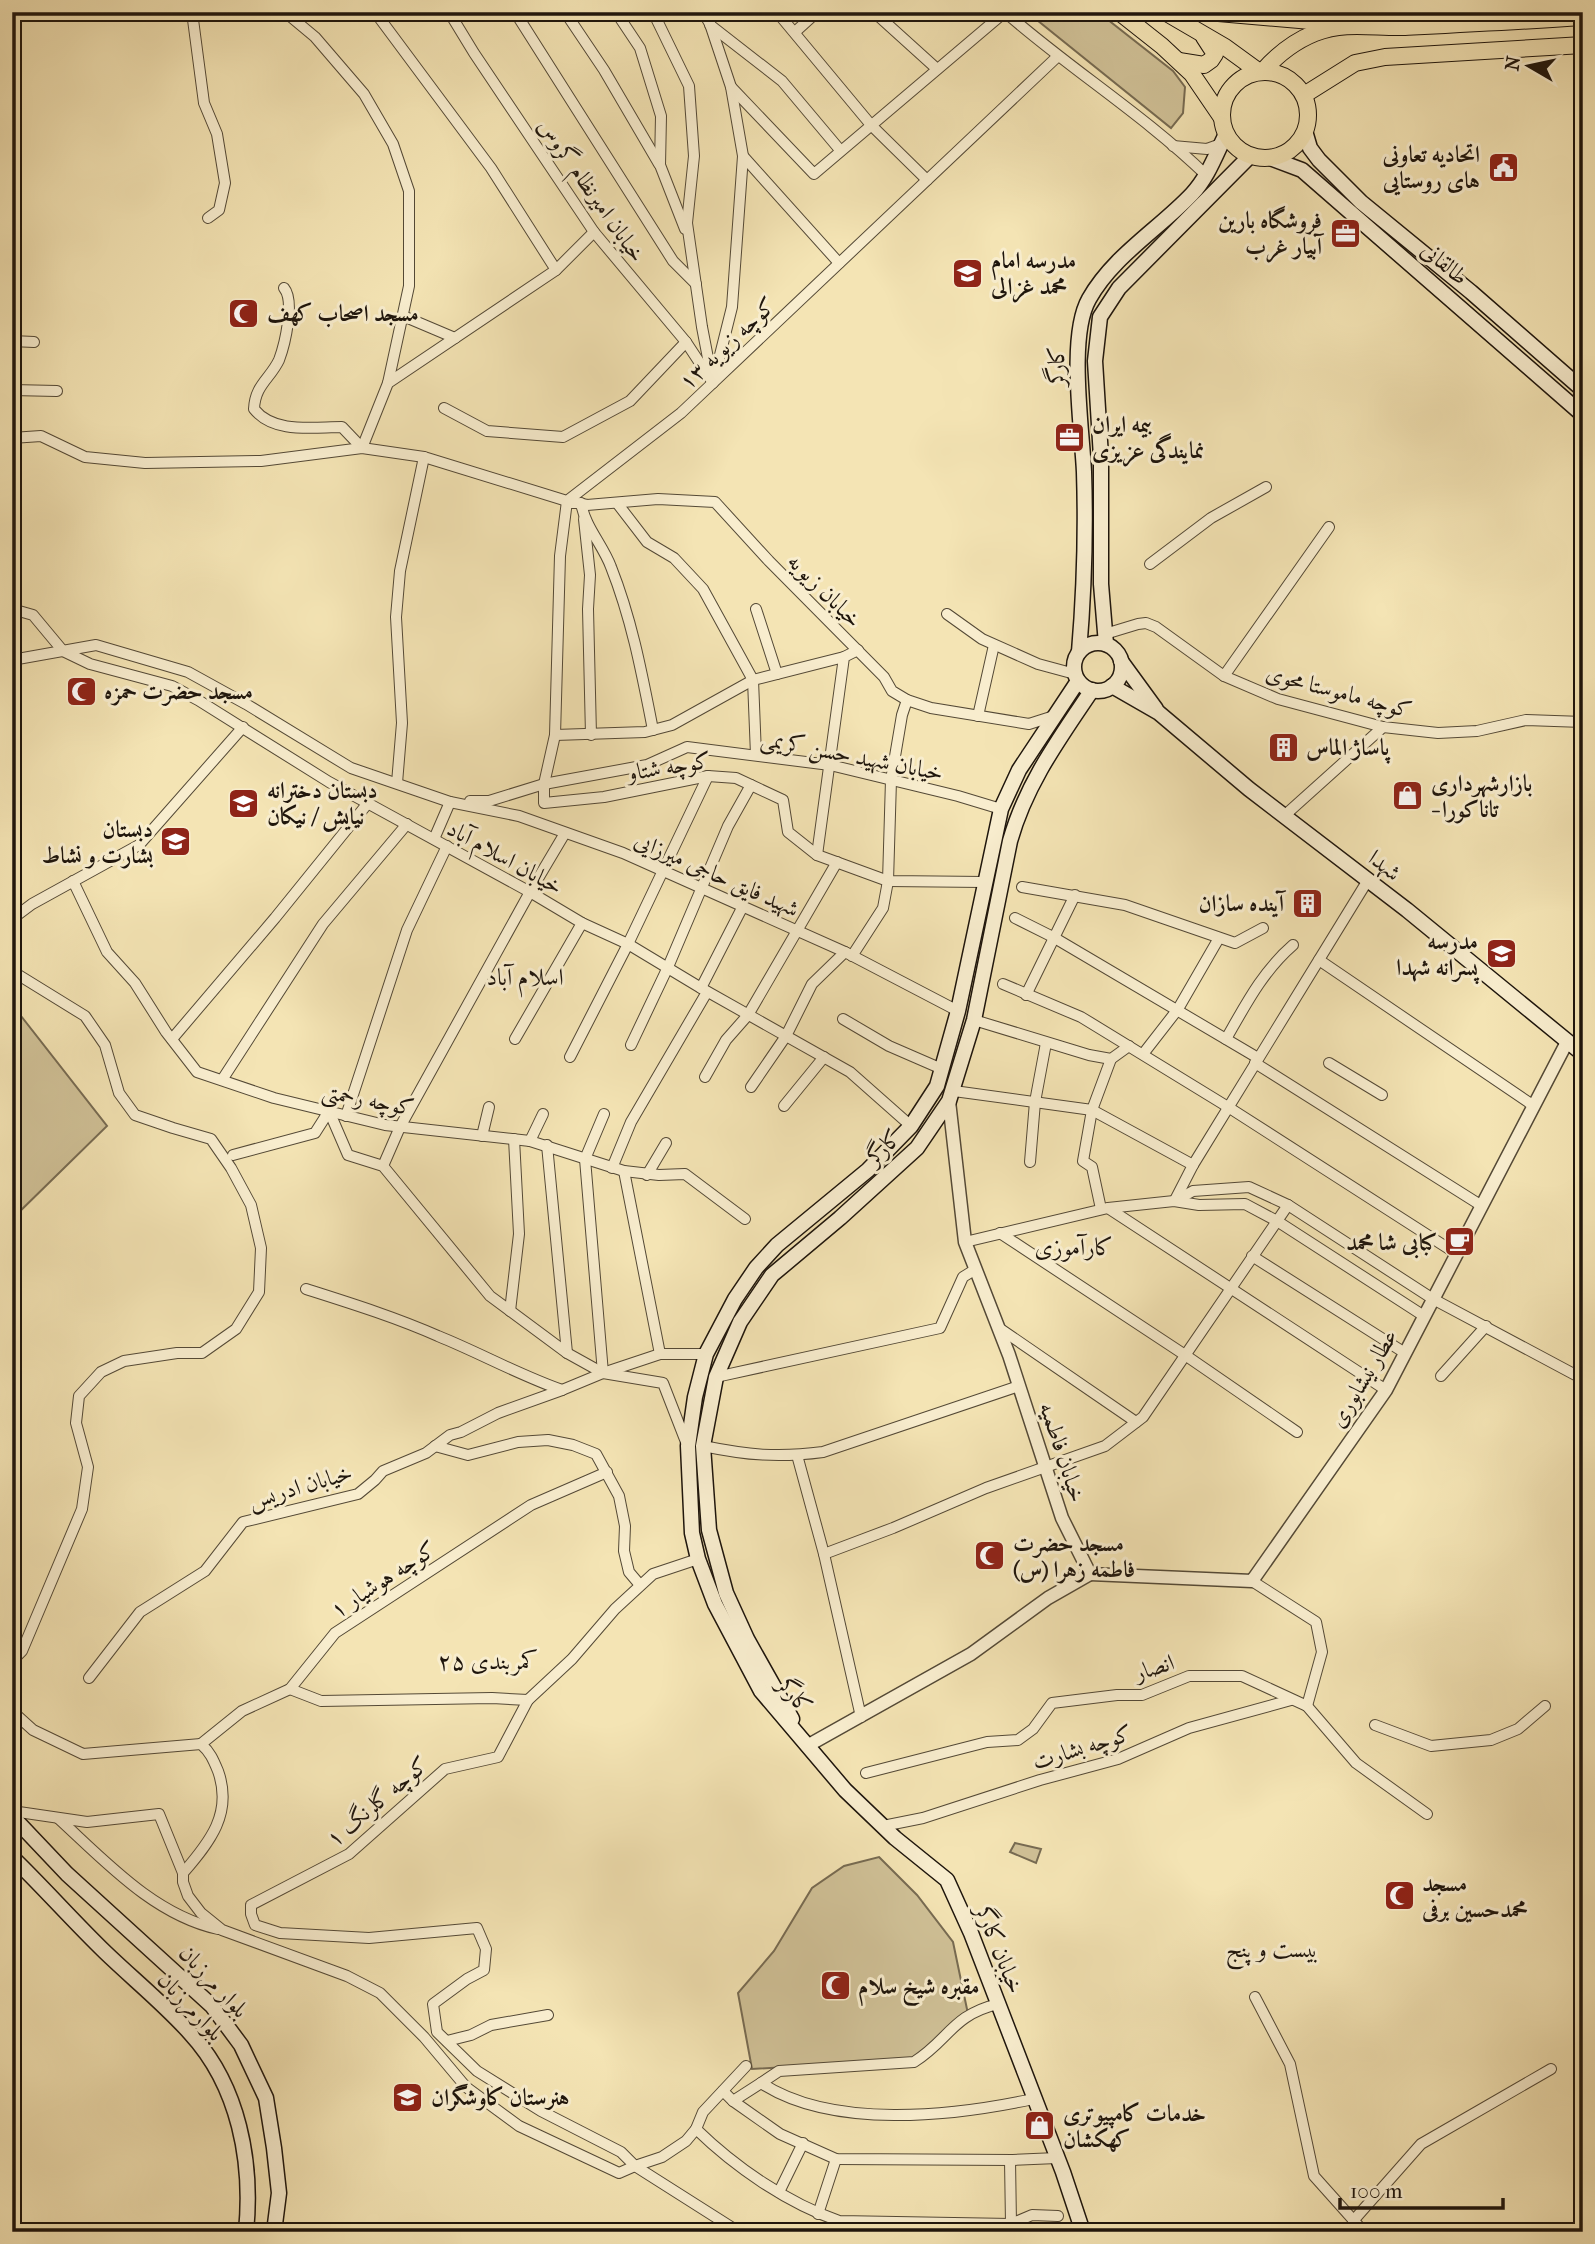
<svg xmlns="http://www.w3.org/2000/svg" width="1595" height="2244" viewBox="0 0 1595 2244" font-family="'IM FELL French Canon',Amiri,serif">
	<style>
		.green { fill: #d0c197; stroke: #776b52; stroke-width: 2 }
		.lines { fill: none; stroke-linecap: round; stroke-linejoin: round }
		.minor-casing { stroke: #544936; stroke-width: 12 }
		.tertiary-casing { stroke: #544936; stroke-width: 15 }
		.secondary-casing { stroke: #1e150c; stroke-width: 17 }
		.primary-casing { stroke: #1e150c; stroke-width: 18 }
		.minor { stroke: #f8edce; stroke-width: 10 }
		.tertiary { stroke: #f8edce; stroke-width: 12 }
		.secondary { stroke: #f8edce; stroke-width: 14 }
		.primary { stroke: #f4e4b4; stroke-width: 16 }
		.labels { text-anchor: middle; stroke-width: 6; stroke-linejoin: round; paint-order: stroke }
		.poi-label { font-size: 23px; font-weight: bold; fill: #1e150c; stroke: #f8edce; text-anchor: start }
		.street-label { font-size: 23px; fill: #1e150c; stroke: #f8edce }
		.neighbourhood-label { font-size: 24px; fill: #1e150c; stroke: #f8edce }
	</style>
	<rect width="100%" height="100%" fill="#f4e4b4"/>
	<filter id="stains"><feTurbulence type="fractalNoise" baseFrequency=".00286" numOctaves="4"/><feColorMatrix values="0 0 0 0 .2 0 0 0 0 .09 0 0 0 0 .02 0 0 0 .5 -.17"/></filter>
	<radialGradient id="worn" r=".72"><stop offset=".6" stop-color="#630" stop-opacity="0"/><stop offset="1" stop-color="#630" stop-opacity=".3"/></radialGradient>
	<!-- green -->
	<g class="green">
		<polygon points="1027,12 1098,12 1173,71 1185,87 1183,113 1171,128"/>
		<polygon points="12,1013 21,1016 107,1126 12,1219"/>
		<polygon points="1015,1843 1041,1849 1036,1863 1010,1852"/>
		<polygon points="879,1857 917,1895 953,1942 968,2014 916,2059 752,2069 738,1993 774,1951 812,1888 844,1866"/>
	</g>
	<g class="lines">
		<defs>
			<g id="minor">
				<polyline points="192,12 204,103 217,134 225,183 219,210 208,218"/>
				<polyline points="285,12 315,37 364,94 393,144 409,191 409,286 388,383"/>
				<polyline points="375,12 491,168 556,270"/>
				<polyline points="449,12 474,53 594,232 686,342 713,383"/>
				<polyline points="515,12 673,261 696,284"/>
				<polyline points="565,12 604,70 659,164"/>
				<polyline points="616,12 640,48 661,116 660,165 685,229"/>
				<polyline points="653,12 689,86 694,156 687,223 702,327 712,379"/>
				<polyline points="703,12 710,24 731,87 743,156 732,307 714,379"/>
				<polyline points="777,12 871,125 927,180"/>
				<polyline points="874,12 937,69"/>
				<polyline points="710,25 782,81 840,150"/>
				<polyline points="795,32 817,12"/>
				<path d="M731 87 814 174 1005 12C1070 69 1144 115 1206 175"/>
				<polyline points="1173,146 1207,149 1221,144"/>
				<polyline points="743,156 839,263"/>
				<path d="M284 288C295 301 285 344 279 360 270 379 255 385 254 409 274 434 313 427 342 427L362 448"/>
				<polyline points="403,316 455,338"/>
				<polyline points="12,341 34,342"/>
				<polyline points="12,390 57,391"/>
				<polyline points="444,408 487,431 563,437 630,401 686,342"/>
				<polyline points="12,438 41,436 85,457 145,463 261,461 362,448 424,457 567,501 681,413 1057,57"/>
				<polyline points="362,448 388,383 556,270 594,232"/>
				<path d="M581 503C585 527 603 545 611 567 632 620 642 674 653 730"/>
				<polyline points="617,503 647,542 674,558 703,589 753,680 756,755"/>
				<polyline points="584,519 590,575 588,609 591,735"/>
				<polyline points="1150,564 1211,518 1266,487"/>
				<polyline points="12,609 33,615 63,651 90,664 172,686 198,700 329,782 530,892 582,923 628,944 701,988 850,1072 911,1126"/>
				<polyline points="756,609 777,674"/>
				<polyline points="947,614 982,639 1038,664 1075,674"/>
				<polyline points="1105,634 1138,624 1146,623 1156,627 1224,676 1278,699 1383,727 1438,733 1477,731 1526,720 1583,722"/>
				<polyline points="12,660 96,645 188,672 246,704 351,768 450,802 519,816 623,853 845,952 958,1011"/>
				<polyline points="1224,676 1329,527"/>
				<polyline points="978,716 994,645"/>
				<polyline points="555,735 645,732 672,725 753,680 844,657"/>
				<polyline points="397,783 402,723 396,617 400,571 424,457"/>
				<polyline points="470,801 489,801 544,784 647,765 687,747 830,765 958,796 1001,809"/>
				<polyline points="1284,816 1383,727"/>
				<polyline points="434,839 450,802"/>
				<polyline points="817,855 844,657 858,650"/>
				<polyline points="73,881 107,952 135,983 166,1032 197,1072 274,1098 385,1125 530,1141 624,1171 659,1175 685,1174 745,1219"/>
				<polyline points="984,882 888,881 817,855 788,832 783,800 736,778 708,776 604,797 544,803 544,784 555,735 560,556 567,501 587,505 658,499 715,502 769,561 884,677 892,691 907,700 931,708 1029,724 1054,716"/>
				<polyline points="1022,887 1125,905 1235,943 1263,928"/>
				<polyline points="1015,918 1053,937 1258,1058"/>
				<polyline points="12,919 32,904 139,845 243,727"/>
				<polyline points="852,956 883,908 888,881 891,780 902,715 907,700"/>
				<polyline points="1319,960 1534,1106"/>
				<polyline points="12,971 85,1016 105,1045 119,1093 135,1115 173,1128 211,1139 231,1168 251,1205 261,1248 259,1292 236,1329 202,1353 177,1353 124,1361 101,1372 79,1396 76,1423 88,1467 82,1509 22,1651 12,1661"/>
				<polyline points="1003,984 1081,1017 1228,1107 1457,1254"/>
				<polyline points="701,988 743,906"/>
				<polyline points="1026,995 1075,895"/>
				<polyline points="843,1019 889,1046 942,1069"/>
				<polyline points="974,1020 1089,1055 1111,1059 1129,1046"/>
				<polyline points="172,1039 275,918 368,803"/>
				<polyline points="515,1039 582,923"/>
				<path d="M1226 1039C1246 1004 1263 971 1293 945"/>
				<polyline points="631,1045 668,967 728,826 751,785"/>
				<polyline points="1143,1054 1178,1009 1219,938"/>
				<polyline points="570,1057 628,944 708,776"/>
				<polyline points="1255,1063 1482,1206"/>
				<polyline points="1329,1063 1382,1095"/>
				<polyline points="705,1077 726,1040 748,1015 837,862"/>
				<polyline points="222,1080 323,924 407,824"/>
				<polyline points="751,1087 786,1036 812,984 845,952"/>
				<polyline points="954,1091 1092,1110 1193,1165"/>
				<polyline points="784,1106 824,1057"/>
				<polyline points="329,1111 348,1155 383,1166 490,1296 567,1353 603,1373 663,1383 686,1442"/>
				<polyline points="346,1116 407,930 447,846"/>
				<polyline points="482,1136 489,1107"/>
				<polyline points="530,1141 543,1114"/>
				<polyline points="547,1145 567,1353"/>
				<polyline points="233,1155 315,1133 329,1111"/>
				<polyline points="1030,1162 1035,1102 1046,1043"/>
				<polyline points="383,1166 400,1127 530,892 565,833"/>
				<polyline points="612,1168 631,1122 707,992"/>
				<polyline points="624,1171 660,1354"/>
				<polyline points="647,1175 666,1143"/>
				<polyline points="1175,1200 1193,1165 1368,880"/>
				<polyline points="1175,1201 1193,1191 1249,1187 1288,1205 1433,1299 1583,1379"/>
				<polyline points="1108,1208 1386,1390"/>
				<polyline points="1101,1209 1092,1167 1083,1161 1092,1110 1111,1059"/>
				<polyline points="1000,1233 1185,1355 1297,1432"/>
				<polyline points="965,1242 1108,1208 1174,1201 1199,1205 1245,1204 1277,1221 1424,1316"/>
				<polyline points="1252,1256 1405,1353"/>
				<path d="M306 1289C350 1303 395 1317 438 1336 480 1353 519 1375 562 1390"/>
				<polyline points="510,1311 519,1234 514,1139"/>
				<polyline points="999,1328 1136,1422"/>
				<polyline points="603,1373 585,1159 604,1114"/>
				<polyline points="1441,1376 1486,1326"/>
				<polyline points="716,1377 940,1328 963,1277 976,1269"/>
				<polyline points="435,1446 468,1455 518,1442 548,1440 573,1445 596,1454 619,1496 625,1526 624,1551 629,1572 640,1585"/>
				<path d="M703 1446C747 1455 778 1458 823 1452L1019 1386"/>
				<polyline points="797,1455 824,1554 861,1717"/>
				<polyline points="824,1554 893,1528 986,1488 1105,1446 1143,1417 1288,1205"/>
				<polyline points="1252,1581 1316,1622 1322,1652 1307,1706"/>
				<polyline points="89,1678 140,1612 205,1571 243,1522 358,1494 375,1480 383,1471 426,1453 450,1435 461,1432 498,1413 562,1390 603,1373 660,1354 706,1354"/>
				<polyline points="290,1689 321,1701 492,1698 528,1700"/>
				<path d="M12 1711 33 1730 83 1754 201 1744C210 1752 213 1759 218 1771 233 1813 210 1842 183 1873V1882L188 1896 201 1913 222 1930 347 1976 380 1993 424 2037 466 2087 519 2126 619 2173 635 2166 621 2152 541 2111 477 2071 437 2032 433 2004 467 1979 484 1970 486 1949 477 1928 369 1938 280 1933 255 1925 251 1914V1905L349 1854 445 1769 498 1757 528 1700 572 1659 615 1609 653 1574 698 1559"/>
				<polyline points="1375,1725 1431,1746 1491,1740 1518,1729 1545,1706"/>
				<polyline points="201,1744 242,1711 290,1689 335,1633 531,1505 607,1472"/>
				<polyline points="866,1773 987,1742 1018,1740 1033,1729 1052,1703 1117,1695 1142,1695 1189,1676 1242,1676 1307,1706 1356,1763 1427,1814"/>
				<polyline points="12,1811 87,1822 159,1814 183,1873"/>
				<path d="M58 1818C105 1861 154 1915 218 1929"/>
				<polyline points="883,1826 923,1818 1040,1780 1118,1759 1189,1728 1291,1700"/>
				<polyline points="1255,1997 1290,2064 1314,2176 1364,2232"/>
				<polyline points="447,2041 471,2035 491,2025 548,2015"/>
				<path d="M761 2083 779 2071 914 2062C949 2040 952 2015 998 2004"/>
				<polyline points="723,2091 733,2101 780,2134 836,2159 1013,2160 1057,2158"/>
				<path d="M733 2101 761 2083C833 2130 953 2116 1033 2099"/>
				<path d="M696 2129C735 2167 787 2203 839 2221L1011 2224 1032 2215 1058 2216"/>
				<polyline points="1010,2160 1011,2224"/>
				<polyline points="635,2166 662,2157 686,2141 696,2129 703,2112 746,2066"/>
				<polyline points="635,2166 739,2232"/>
				<polyline points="779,2192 803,2143"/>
				<polyline points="818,2214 836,2159"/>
				<polyline points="1353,2221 1421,2144 1551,2069"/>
			</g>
			<g id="tertiary">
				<polyline points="949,1101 965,1242 1009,1355 1062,1518 1090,1574"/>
				<polyline points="1090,1574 1252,1581 1386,1390 1567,1042"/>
				<polyline points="807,1746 971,1654 1048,1598 1090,1574"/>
			</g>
			<g id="secondary">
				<polyline points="1305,131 1310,148 1319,160 1361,202 1471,292 1583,390"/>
				<polyline points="1270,158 1302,170 1583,415"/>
				<circle cx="1098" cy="667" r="24"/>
				<polyline points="1106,644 1101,584 1101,457 1095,361 1100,317 1119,288 1250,156"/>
				<path d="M1079 652C1084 593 1086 532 1084 472 1082 428 1068 336 1089 299 1113 256 1159 229 1192 194 1208 177 1216 154 1226 134"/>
				<polyline points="1121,661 1156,709"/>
				<polyline points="1078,681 1019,770 1001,809 958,1011 937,1086 911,1126 868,1170 777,1245 756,1268 735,1299 706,1354 695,1397 688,1446 692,1533 698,1559 715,1604 761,1691 845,1790 895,1838 947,1880 971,1933 1063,2172 1083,2232"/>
				<polyline points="1112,686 1159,713 1249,789 1407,910 1583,1054"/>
				<path d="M792 1719 747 1639 726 1593 709 1530 703 1446 716 1377 740 1322 772 1275 840 1218 917 1148 949 1101 974 1020 1010 841C1026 784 1059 739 1092 690"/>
				<polyline points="12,1816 67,1874 212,2006 241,2045 266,2098 274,2148 279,2193 274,2232"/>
				<path d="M12 1857C44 1888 73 1921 105 1952 133 1979 164 2004 190 2033 239 2086 253 2162 246 2232"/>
			</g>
			<g id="primary">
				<polyline points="1119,12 1162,46 1192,74 1222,118"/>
				<polyline points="1165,12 1225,47 1258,71"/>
				<polyline points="1207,12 1334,23"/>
				<polyline points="1179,61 1204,65 1211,60 1215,54 1204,37"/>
				<path d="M1263 71C1277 55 1295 41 1315 33 1346 21 1373 28 1405 27 1464 24 1524 21 1583 17"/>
				<circle cx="1265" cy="115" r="43"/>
				<polyline points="1304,95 1355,63 1385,57 1583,45"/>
			</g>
		</defs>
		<!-- minor casing -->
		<use href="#minor" class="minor-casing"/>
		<!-- tertiary casing -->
		<use href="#tertiary" class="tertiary-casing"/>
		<!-- secondary casing -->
		<use href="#secondary" class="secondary-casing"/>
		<!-- primary casing -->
		<use href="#primary" class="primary-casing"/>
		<!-- minor -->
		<use href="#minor" class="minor"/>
		<!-- tertiary -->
		<use href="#tertiary" class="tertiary"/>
		<!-- secondary -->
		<use href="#secondary" class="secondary"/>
		<!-- primary -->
		<use href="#primary" class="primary"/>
	</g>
	<!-- icons -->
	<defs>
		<symbol id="civic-square" viewBox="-11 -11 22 22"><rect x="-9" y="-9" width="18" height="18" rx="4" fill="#8f2418" stroke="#f8edce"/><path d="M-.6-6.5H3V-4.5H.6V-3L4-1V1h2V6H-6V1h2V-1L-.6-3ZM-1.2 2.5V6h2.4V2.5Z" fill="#fff"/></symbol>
		<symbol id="office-square" viewBox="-11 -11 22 22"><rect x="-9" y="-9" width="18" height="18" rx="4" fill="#8f2418" stroke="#f8edce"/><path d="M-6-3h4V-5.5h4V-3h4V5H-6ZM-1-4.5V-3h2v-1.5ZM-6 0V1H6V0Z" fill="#fff"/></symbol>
		<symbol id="school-square" viewBox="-11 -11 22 22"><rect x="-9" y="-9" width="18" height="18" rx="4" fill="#8f2418" stroke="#f8edce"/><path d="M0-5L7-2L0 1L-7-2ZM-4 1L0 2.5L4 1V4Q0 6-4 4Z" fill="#fff"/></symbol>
		<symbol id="mosque-square" viewBox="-11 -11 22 22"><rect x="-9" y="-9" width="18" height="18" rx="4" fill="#8f2418" stroke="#f8edce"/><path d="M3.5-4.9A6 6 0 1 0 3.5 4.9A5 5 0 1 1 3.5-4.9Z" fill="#fff"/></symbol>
		<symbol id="building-square" viewBox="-11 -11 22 22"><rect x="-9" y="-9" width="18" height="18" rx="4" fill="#8f2418" stroke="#f8edce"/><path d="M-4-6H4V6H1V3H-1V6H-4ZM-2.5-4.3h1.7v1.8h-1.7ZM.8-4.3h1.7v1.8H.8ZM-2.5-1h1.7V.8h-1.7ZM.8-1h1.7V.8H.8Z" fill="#fff"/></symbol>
		<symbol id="shop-square" viewBox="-11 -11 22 22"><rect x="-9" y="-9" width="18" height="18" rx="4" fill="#8f2418" stroke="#f8edce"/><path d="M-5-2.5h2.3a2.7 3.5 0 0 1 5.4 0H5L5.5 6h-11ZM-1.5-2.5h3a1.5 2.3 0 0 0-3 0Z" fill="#fff"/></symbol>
		<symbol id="cafe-square" viewBox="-11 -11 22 22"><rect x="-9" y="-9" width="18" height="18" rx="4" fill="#8f2418" stroke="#f8edce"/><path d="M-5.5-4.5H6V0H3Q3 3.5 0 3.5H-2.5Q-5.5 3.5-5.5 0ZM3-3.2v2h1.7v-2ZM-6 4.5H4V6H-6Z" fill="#fff"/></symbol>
	</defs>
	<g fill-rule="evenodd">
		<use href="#civic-square" x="1486" y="150" width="35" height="35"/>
		<use href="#office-square" x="1328" y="216" width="35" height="35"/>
		<use href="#school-square" x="950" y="256" width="35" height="35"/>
		<use href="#mosque-square" x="226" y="296" width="35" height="35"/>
		<use href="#office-square" x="1052" y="420" width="35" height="35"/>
		<use href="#mosque-square" x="64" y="674" width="35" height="35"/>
		<use href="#building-square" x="1266" y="730" width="35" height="35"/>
		<use href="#shop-square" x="1390" y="778" width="35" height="35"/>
		<use href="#school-square" x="226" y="786" width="35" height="35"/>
		<use href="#school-square" x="158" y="824" width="35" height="35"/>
		<use href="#building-square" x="1290" y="886" width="35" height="35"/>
		<use href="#school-square" x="1484" y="936" width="35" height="35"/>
		<use href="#cafe-square" x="1442" y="1224" width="35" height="35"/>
		<use href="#mosque-square" x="972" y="1538" width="35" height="35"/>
		<use href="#mosque-square" x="1382" y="1878" width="35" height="35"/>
		<use href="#mosque-square" x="818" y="1968" width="35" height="35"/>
		<use href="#school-square" x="390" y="2080" width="35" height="35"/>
		<use href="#shop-square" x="1022" y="2108" width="35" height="35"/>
	</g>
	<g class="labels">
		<!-- poi labels -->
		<g class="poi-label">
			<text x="1480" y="162" text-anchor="end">اتحادیه تعاونی<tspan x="1480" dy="26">های روستایی</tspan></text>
			<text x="1322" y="228" text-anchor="end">فروشگاه بارین<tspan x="1322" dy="26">آبیار غرب</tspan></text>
			<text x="991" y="268">مدرسه امام<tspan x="991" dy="26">محمد غزالی</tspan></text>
			<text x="267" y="321">مسجد اصحاب کهف</text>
			<text x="1092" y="432">بیمه ایران<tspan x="1092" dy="26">نمایندگی عزیزی</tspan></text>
			<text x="104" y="699">مسجد حضرت حمزه</text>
			<text x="1306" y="755">پاساژ الماس</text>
			<text x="1431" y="791">بازارشهرداری<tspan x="1431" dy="26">- تاناکورا</tspan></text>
			<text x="267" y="798">دبستان دخترانه<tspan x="267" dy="26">نیایش / نیکان</tspan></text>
			<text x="153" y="837" text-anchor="end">دبستان<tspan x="153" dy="26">بشارت و نشاط</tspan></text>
			<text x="1284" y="911" text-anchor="end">آینده سازان</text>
			<text x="1478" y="949" text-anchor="end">مدرسه<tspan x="1478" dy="26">پسرانه شهدا</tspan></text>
			<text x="1437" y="1250" text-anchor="end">کبابی شا محمد</text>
			<text x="1013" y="1551">مسجد حضرت<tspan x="1013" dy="26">فاطمه زهرا (س)</tspan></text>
			<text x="1422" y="1891">مسجد<tspan x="1422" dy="26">محمدحسین برفی</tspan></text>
			<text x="858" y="1994">مقبره شیخ سلام</text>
			<text x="431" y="2105">هنرستان کاوشگران</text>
			<text x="1063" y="2121">خدمات کامپیوتری<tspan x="1063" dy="26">کهکشان</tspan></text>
		</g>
		<!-- street labels -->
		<g class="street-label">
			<text transform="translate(592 190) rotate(55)" y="8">خیابان امیرنظام گروس</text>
			<text transform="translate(1445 263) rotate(40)" y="8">طالقانی</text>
			<text transform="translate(727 343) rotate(-43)" y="8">کوچه زیویه ۱۳</text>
			<text transform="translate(1056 366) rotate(-89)" y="8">کارگر</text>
			<text transform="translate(825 590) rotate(45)" y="8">خیابان زیویه</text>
			<text transform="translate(1339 691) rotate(15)" y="8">کوچه ماموستا محوی</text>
			<text transform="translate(852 755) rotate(11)" y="8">خیابان شهید حسن کریمی</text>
			<text transform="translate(669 766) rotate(-9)" y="8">کوچه شتاو</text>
			<text transform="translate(505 857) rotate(29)" y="8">خیابان اسلام آباد</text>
			<text transform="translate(1385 865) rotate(38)" y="8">شهدا</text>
			<text transform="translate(717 874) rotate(24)" y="8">شهید فایق حاجی میرزایی</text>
			<text transform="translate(368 1099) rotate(11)" y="8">کوچه رحمتی</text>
			<text transform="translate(883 1147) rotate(-44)" y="8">کارگر</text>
			<text transform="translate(1363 1378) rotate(-59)" y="8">عطار نیشابوری</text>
			<text transform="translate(1063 1452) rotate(72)" y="8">خیابان فاطمیه</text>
			<text transform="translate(300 1486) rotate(-16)" y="8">خیابان ادریس</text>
			<text transform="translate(383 1579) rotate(-33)" y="8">کوچه هوشیار ۱</text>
			<text transform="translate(1154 1667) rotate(-18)" y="8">انصار</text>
			<text transform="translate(795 1695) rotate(50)" y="8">کارگر</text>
			<text transform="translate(1082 1747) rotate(-17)" y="8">کوچه بشارت</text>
			<text transform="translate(377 1801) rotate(-40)" y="8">کوچه گلرنگ ۱</text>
			<text transform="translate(1000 1949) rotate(68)" y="8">خیابان کارگر</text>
			<text transform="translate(214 1981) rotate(47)" y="8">بلوار مرزبان</text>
			<text transform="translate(191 2006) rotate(47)" y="8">بلوارمرزبان</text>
		</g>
		<!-- neighbourhood labels -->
		<g class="neighbourhood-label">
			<text x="525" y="985">اسلام آباد</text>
			<text x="1074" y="1255">کارآموزی</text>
			<text x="488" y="1669">کمربندی ۲۵</text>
			<text x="1272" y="1957">بیست و پنج</text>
		</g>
	</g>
	<!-- margin -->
	<rect width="1595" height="2244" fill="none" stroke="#f4e4b4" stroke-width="42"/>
	<rect x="14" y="14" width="1567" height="2216" fill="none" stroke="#1e150c" stroke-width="3.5"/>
	<rect x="21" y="21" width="1553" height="2202" fill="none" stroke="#1e150c" stroke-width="2"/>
	<!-- north arrow -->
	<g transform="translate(1529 66) rotate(279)" stroke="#f8edce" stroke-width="5" paint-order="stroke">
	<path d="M0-5L12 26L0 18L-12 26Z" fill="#1e150c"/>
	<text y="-10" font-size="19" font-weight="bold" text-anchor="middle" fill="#1e150c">N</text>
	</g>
	<!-- scale -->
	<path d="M1340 2198v10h163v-10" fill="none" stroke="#1e150c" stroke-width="3.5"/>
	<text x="1350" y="2198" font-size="21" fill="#1e150c" stroke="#f8edce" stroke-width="5" paint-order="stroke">100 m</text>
	<rect width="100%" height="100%" filter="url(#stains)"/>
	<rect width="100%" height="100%" fill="url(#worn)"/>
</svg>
